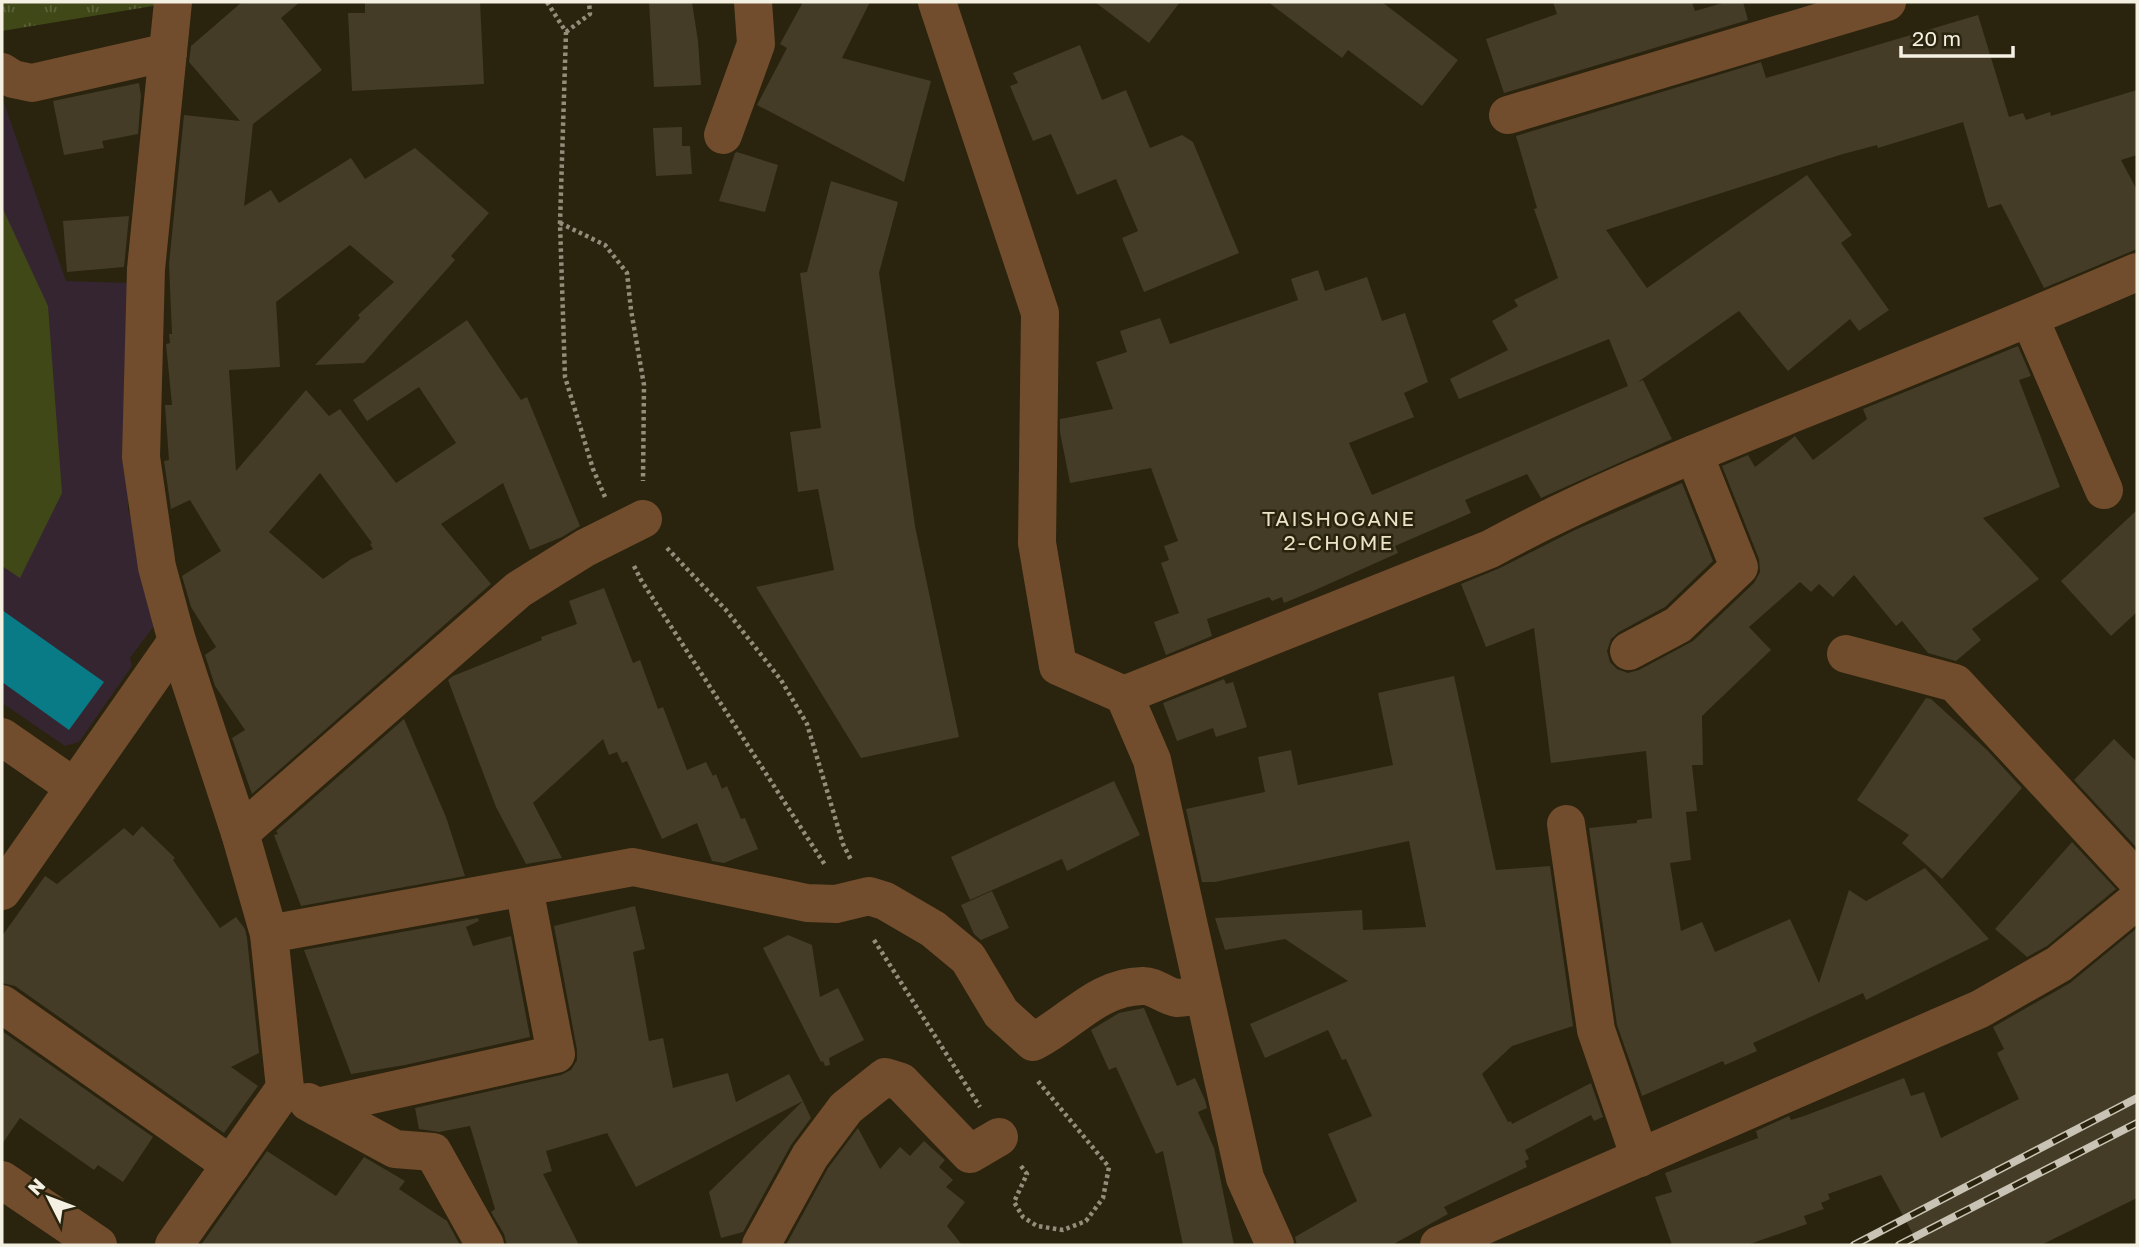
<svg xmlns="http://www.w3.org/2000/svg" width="2139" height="1247" viewBox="0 0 2139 1247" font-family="'Golos Text',sans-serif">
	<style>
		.education { fill: #352530 }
		.park { fill: url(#park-tufts) }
		.garden { fill: #404818 }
		.water { fill: #097b86 }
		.building { fill: #443c26; fill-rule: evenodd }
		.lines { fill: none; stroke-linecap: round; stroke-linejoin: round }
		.path { stroke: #938d7b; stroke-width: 4.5; stroke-dasharray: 3.5 3.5; stroke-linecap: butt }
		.minor { stroke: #714d2d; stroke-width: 38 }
		.rail-casing { stroke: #c8c3b4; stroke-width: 8 }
		.rail { stroke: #2a230d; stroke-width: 5; stroke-dasharray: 16; stroke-linecap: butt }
		.labels { text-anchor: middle; stroke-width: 5; stroke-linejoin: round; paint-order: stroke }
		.neighbourhood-label { font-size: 21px; letter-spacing: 2px; fill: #ece3c8; stroke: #2a230d }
	</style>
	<defs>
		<pattern id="park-tufts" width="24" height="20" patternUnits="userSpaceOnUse" patternTransform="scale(1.75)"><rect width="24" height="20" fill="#404818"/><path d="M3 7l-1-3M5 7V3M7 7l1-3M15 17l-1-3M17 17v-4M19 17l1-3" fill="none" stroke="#5c6339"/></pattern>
	</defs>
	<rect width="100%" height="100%" fill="#2a230d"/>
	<!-- education -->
	<polygon class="education" points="2,97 66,281 131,283 128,509 162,615 130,658 132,666 79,742 65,746 2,703"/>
	<!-- park -->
	<polygon class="park" points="2,2 165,2 165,4 2,31"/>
	<!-- garden -->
	<polygon class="garden" points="2,207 48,306 62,493 20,578 2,566"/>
	<!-- water -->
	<polygon class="water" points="2,610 104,682 69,730 2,682"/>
	<!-- building -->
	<g class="building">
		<path d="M242 2H300L281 18 322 70 253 124 244 206 271 190 279 203 351 158 365 179 415 148 489 213 451 256 455 260 364 363 315 365 360 318 358 315 394 282 350 245 276 302 280 367 229 370 236 471 306 390 329 416 340 409 396 483 456 443 419 387 367 421 353 400 467 320 521 400 527 397 580 526 562 537 530 550 503 483 441 524 491 584 252 794 232 738 245 730 215 686 205 655 216 647 191 607 182 576 221 551 190 500 171 509 164 461 169 460 165 405H172L166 344 170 343 169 334H172L169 264 184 115 240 121 189 62 191 46ZM320 473 372 543 370 544 373 549 351 559 323 579 269 532Z"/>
		<polygon points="365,2 480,2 484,84 352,91 348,13 365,13"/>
		<polygon points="649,2 692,2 698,41 701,85 654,87"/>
		<polygon points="803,2 870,2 842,58 931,81 904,182 757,105 787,48 780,44"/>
		<polygon points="1095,2 1180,2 1149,43"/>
		<polygon points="1268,2 1382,2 1458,60 1422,106 1348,50 1342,58"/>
		<polygon points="1553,2 1692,2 1695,11 1726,2 1743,2 1748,20 1504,93 1486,39 1557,14"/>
		<polygon points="1978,15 2009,117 2023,113 2026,120 2050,112 2051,116 2137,90 2137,155 2121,160 2137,190 2137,249 2044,288 2001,204 1988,208 1963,122 1878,148 1877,145 1843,154 1606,230 1647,288 1807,175 1852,235 1841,243 1889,310 1859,331 1850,319 1788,371 1739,311 1638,382 1643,380 1672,439 1541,498 1527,474 1465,500 1471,513 1395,546 1398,553 1313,591 1284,603 1282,597 1272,601 1269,597 1207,619 1212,636 1166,655 1154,622 1179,613 1161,563 1169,560 1164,546 1178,541 1151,468 1070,483 1060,432 1060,419 1113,409 1096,362 1127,352 1120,331 1160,318 1170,344 1298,300 1291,279 1318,270 1325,291 1367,277 1382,321 1405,313 1428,382 1404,393 1414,417 1349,443 1372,495 1628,386 1609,339 1459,399 1450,379 1508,350 1492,321 1518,306 1514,300 1558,278 1534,209 1537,208 1516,136 1761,62 1766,78"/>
		<polygon points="1080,45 1102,100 1126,90 1150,148 1182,135 1193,142 1239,253 1144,292 1122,238 1138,231 1116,179 1077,195 1051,134 1033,141 1010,86 1018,83 1013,73"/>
		<polygon points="139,83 141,96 138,134 102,141 104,148 64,155 53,101"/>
		<polygon points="682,127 682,146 690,146 692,174 656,176 653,128"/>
		<polygon points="737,152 778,165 765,212 719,201 735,153"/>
		<polygon points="831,181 898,202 879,273 915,526 959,737 861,758 756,587 834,570 818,489 798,492 790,432 821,428 800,273 807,272"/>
		<polygon points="129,216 124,267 67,272 63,221"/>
		<polygon points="2018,346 2031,376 2019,380 2060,487 1983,518 2039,579 1972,629 1981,640 1956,661 1928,653 1902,621 1896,626 1854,575 1833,597 1819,584 1811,592 1800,582 1749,627 1771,650 1702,716 1703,765 1692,765 1697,811 1686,812 1691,860 1670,863 1681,931 1702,922 1715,952 1790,919 1819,983 1849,890 1866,901 1925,868 1989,939 1866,1000 1863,993 1753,1043 1757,1051 1725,1065 1723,1061 1642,1096 1617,1025 1589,828 1637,823 1637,820 1652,818 1646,751 1551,763 1534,628 1486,647 1461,584 1500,568 1575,530 1682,483 1713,561 1665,607 1619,632 1611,639 1607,651 1610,662 1617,669 1628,673 1639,670 1693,641 1754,583 1760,572 1759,559 1722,466 1748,455 1755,467 1795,436 1813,460 1867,419 1863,409"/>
		<polygon points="2137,510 2137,612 2111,636 2061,581"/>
		<polygon points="604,588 633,663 640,660 658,709 663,707 687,770 706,762 713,776 716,774 722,789 727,786 741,819 745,818 758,849 724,863 712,861 697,823 662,839 627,761 622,763 617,752 609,755 603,739 533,803 562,858 526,864 496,807 448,680 453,676 542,640 541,637 577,624 569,601"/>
		<polygon points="1454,676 1496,870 1550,866 1573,1026 1512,1046 1482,1074 1508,1122 1511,1121 1512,1124 1591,1083 1603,1117 1594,1121 1591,1115 1525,1150 1529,1159 1525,1161 1527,1167 1444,1207 1448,1214 1392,1245 1297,1245 1295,1237 1357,1201 1328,1134 1372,1116 1346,1059 1342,1060 1328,1030 1265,1058 1250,1024 1348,981 1285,939 1225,950 1215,918 1362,910 1363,930 1426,927 1409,841 1215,882 1202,882 1186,809 1265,792 1258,757 1291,750 1298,785 1393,765 1378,693"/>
		<polygon points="1224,679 1226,684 1233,682 1247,727 1216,737 1213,728 1177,741 1163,703"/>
		<polygon points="1926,698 1931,699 1987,750 2022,788 1942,879 1902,843 1909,835 1857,800"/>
		<polygon points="404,719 446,817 465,876 301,906 274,835 278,834 276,831"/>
		<polygon points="2114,739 2137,762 2137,848 2074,780"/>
		<polygon points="1114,781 1140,835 1067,871 1062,859 970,900 951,857"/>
		<polygon points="142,826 175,858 173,860 220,928 236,917 245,929 247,938 259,1053 231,1067 258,1086 224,1133 15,986 2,983 2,936 45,876 57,884 124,828 133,836"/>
		<polygon points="2072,842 2116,889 2047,946 2027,957 1995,929"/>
		<polygon points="992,891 1009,928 981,940 974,934 961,905"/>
		<polygon points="635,906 645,949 633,952 649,1041 663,1038 673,1088 728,1073 736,1102 789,1074 803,1101 636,1187 607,1133 546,1151 552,1171 543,1174 579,1245 507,1245 504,1234 491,1212 495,1209 470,1126 439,1132 419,1129 415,1108 561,1075 571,1070 577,1060 577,1050 554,926"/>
		<polygon points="478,918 479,921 466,927 473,946 511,936 530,1037 405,1065 351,1074 304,950"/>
		<polygon points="2137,928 2137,1198 2041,1245 1919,1245 1881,1175 1828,1194 1830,1199 1821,1203 1824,1209 1804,1216 1807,1224 1747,1245 1672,1245 1655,1197 1672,1192 1665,1173 1758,1138 1756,1131 1789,1116 1791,1120 1804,1116 1904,1078 1911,1096 1924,1092 1941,1138 2019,1099 1997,1053 2004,1049 1993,1027 2070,983"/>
		<polygon points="788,935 812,945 820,997 838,988 864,1040 829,1058 830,1065 825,1066 823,1061 821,1062 763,948"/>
		<polygon points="1144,1008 1177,1086 1195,1078 1205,1100 1207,1108 1198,1112 1214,1148 1234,1245 1183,1245 1163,1151 1156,1154 1116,1067 1109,1070 1091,1030 1119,1013"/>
		<polygon points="2,1031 153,1137 123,1182 98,1165 94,1170 20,1118 2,1144"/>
		<polygon points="803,1101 811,1118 791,1145 743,1232 721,1238 709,1192"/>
		<polygon points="858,1128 880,1169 900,1147 910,1156 924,1141 945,1160 939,1167 953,1180 946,1187 965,1202 947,1226 962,1245 786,1245 828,1168"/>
		<polygon points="267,1151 336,1196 364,1157 405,1181 399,1189 447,1221 460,1245 201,1245"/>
	</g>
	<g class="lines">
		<!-- path -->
		<g class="path">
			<polyline points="547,2 566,32 560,223 565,377 593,469 605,497"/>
			<polyline points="566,32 590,14 589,2"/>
			<polyline points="560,223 605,245 627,273 631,310 644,385 643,481"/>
			<polyline points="667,548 726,610 781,680 807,724 843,844 851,860"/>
			<polyline points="634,566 641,580 825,865"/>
			<polyline points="874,940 980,1107"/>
			<polyline points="1021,1166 1027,1174 1014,1202 1023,1217 1037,1226 1063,1230 1086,1221 1103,1198 1109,1167 1037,1080"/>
		</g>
		<!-- minor -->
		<g class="minor">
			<polyline points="173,2 146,269 141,457 157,567 177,641 240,833 269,934 285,1088 174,1245"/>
			<polyline points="937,2 1040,313 1037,543 1058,666 1124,695 1152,760 1245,1178 1275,1245"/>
			<polyline points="2,72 13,79 32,83 168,52"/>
			<polyline points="1508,115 1887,2"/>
			<polyline points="723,135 756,44 753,2"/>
			<polyline points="2030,319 2104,490"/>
			<polyline points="1629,651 1678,625 1739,567 1694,454"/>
			<polyline points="1846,654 1955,683 2137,880"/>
			<path d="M1124 695 1490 549C1589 495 1695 453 1799 411 1912 366 2025 320 2137 272"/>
			<polyline points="2,737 74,787"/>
			<polyline points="1566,824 1596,1030 1640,1158"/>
			<polyline points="240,833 518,590 585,548 643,519"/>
			<polyline points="2,891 177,641"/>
			<path d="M269 934 633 867 807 903 836 904 869 896 885 901 933 929 968 958 1001 1013 1033 1042C1070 1024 1096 987 1142 986 1154 985 1165 996 1177 998 1186 998 1196 995 1204 994"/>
			<polyline points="2,1004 231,1165"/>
			<polyline points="308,1102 395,1149 433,1152 485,1245"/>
			<polyline points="317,1107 556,1054 524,888"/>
			<polyline points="2,1180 98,1245"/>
			<polyline points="761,1245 810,1156 846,1108 885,1077 901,1082 970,1154 999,1137"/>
			<polyline points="1439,1245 1980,1009 2059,964 2137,900"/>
		</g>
		<defs>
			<g id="rail">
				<polyline points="1854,1245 2137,1098"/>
				<polyline points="1899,1245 2137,1123"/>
			</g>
		</defs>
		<!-- rail casing -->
		<use href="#rail" class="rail-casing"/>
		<!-- rail -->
		<use href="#rail" class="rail"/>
	</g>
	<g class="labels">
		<!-- neighbourhood labels -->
		<g class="neighbourhood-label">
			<text x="1339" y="526">TAISHOGANE<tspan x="1339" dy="24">2-CHOME</tspan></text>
		</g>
	</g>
	<!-- border -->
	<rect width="2139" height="1247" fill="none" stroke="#f4f0e2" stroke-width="7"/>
	<!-- north arrow -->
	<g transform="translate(49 1198) rotate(312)" stroke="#2a230d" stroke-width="5" paint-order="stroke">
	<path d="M0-5L12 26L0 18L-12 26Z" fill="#f4f0e2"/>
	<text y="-10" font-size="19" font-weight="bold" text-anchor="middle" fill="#f4f0e2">N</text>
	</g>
	<!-- scale -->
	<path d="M1901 46v10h112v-10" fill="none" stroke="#f4f0e2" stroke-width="3.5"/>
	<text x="1912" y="46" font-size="21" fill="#f4f0e2" stroke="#2a230d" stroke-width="5" paint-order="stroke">20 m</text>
</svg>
